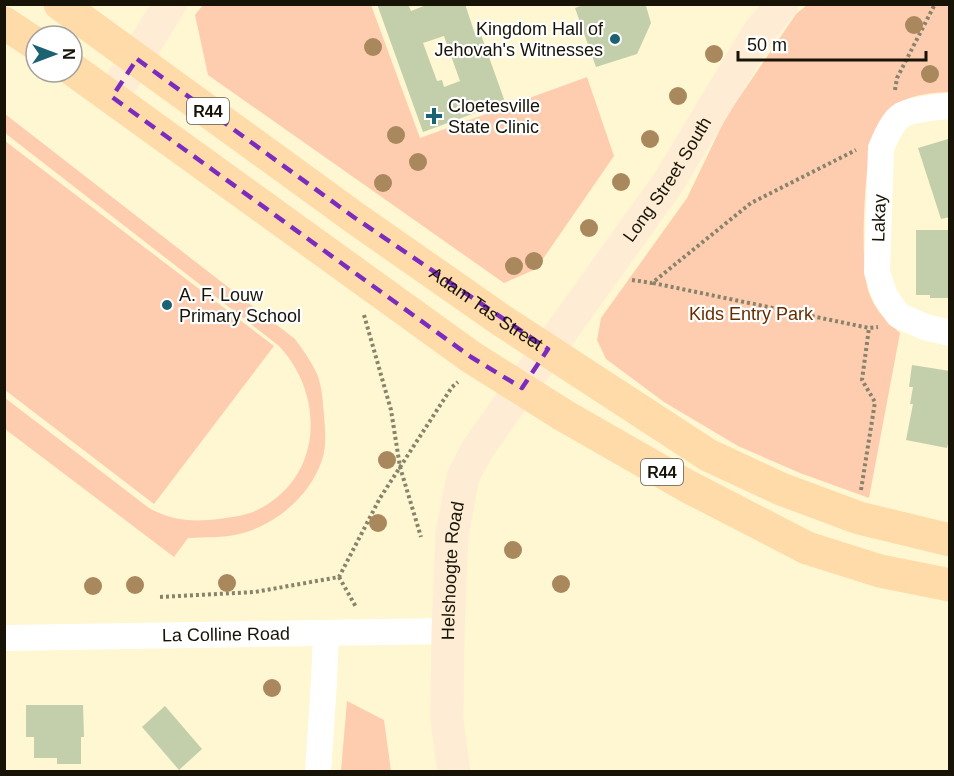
<svg xmlns="http://www.w3.org/2000/svg" width="954" height="776" viewBox="0 0 954 776" font-family="Helvetica,sans-serif">
	<style>
		.green { fill: #fecdaf }
		.building { fill: #c3ceab; fill-rule: evenodd }
		.lines { fill: none; stroke-linecap: round; stroke-linejoin: round }
		.path { stroke: #88836a; stroke-width: 4; stroke-dasharray: 3 3; stroke-linecap: butt }
		.street { stroke: #fff; stroke-width: 26 }
		.secondary { stroke: #feedd4; stroke-width: 33 }
		.primary { stroke: #fedba9; stroke-width: 33 }
		.tree { fill: #aa885e }
		.marked { fill: none; stroke: #7b2cbf; stroke-width: 4.5; stroke-dasharray: 12 8; stroke-linejoin: round }
		.poi-dot { fill: #1b6372; stroke: #fff; stroke-width: 2 }
		.labels { text-anchor: middle; stroke-width: 4.5; stroke-linejoin: round; paint-order: stroke }
		.shield { fill: #fff; stroke: #5d5a51; stroke-width: 1.5 }
		.shield-label { font-size: 16px; font-weight: bold; fill: #171407 }
		.poi-label { font-size: 18px; fill: #171407; stroke: #fff; text-anchor: start }
		.street-label { font-size: 18px; fill: #171407; stroke: #fff }
		.park-label { font-size: 18px; fill: #652d00; stroke: #fff }
	</style>
	<rect width="100%" height="100%" fill="#fef7d2"/>
	<!-- green -->
	<g class="green">
		<polygon points="203,5 371,5 420,138 587,77 614,156 536,269 504,283 208,75 195,15"/>
		<path d="M807 5H949V92C927 93 902 95 886 114 881 120 874 130 872 138 865 166 859 267 869 293 876 311 886 321 900 333L869 498 800 473 738 446 664 402 606 359 597 340 601 318 687 198 726 117 796 14Z"/>
		<path d="M5 114 295 339C303 350 311 361 317 374 322 386 323 402 324 415 325 429 327 446 322 460 310 496 276 525 239 534 223 538 205 537 188 538L174 557 5 429V398L149 508C172 521 194 522 219 519 231 517 244 516 255 511 323 480 326 396 279 346L5 133Z"/>
		<polygon points="5,141 274,346 154,504 5,390"/>
		<polygon points="347,701 384,720 391,771 341,771"/>
	</g>
	<!-- building -->
	<g class="building">
		<path d="M377 4H408L411 11 429 4H465L475 34 480 32 505 102 423 132ZM444 36 460 81 444 87 442 80 437 81 423 43Z"/>
		<polygon points="586,4 650,4 646,6 651,23 637,54 596,67 575,8"/>
		<polygon points="948,139 950,217 941,219 918,148"/>
		<polygon points="916,230 950,230 950,298 930,298 930,295 916,295"/>
		<polygon points="912,365 950,371 950,434 947,448 906,440 913,404 910,404 913,387 909,387"/>
		<polygon points="26,705 83,705 84,737 81,737 81,764 57,764 57,758 34,758 34,737 26,737"/>
		<polygon points="165,706 202,749 179,770 142,727"/>
	</g>
	<g class="lines">
		<!-- path -->
		<g class="path">
			<polyline points="895,90 897,78 935,4"/>
			<polyline points="632,280 652,283 751,203 856,150"/>
			<polyline points="653,283 869,328 878,327"/>
			<polyline points="364,315 391,410 400,467 421,537"/>
			<polyline points="861,490 875,402 862,380 869,328"/>
			<polyline points="339,577 356,607"/>
			<polyline points="160,597 255,592 339,577 380,498 452,387 458,382"/>
		</g>
		<!-- street -->
		<g class="street">
			<path d="M950 106C937 107 913 109 902 115 892 121 886 137 881 148L877 272 885 296 898 315 925 327 950 333"/>
			<path id="s1" d="M4 638 448 631"/>
			<polyline points="318,772 324,682 326,634"/>
		</g>
		<!-- secondary -->
		<g class="secondary">
			<polyline points="112,97 170,4"/>
			<path id="s2" d="M454 772 447 721 448 631 452 534 463 477 477 450 503 413 668 183 759 32 782 4"/>
		</g>
		<!-- primary -->
		<g class="primary">
			<path id="s3" d="M60 4 355 218 501 320 708 455 781 489 859 518 950 540"/>
			<polyline points="4,23 36,44"/>
			<polyline points="72,69 471,357 563,415 687,486 807,548 880,571 950,585"/>
		</g>
	</g>
	<!-- trees -->
	<g class="tree">
		<circle cx="914" cy="25" r="9"/>
		<circle cx="373" cy="47" r="9"/>
		<circle cx="714" cy="54" r="9"/>
		<circle cx="930" cy="74" r="9"/>
		<circle cx="678" cy="96" r="9"/>
		<circle cx="396" cy="135" r="9"/>
		<circle cx="650" cy="139" r="9"/>
		<circle cx="418" cy="162" r="9"/>
		<circle cx="621" cy="182" r="9"/>
		<circle cx="383" cy="183" r="9"/>
		<circle cx="589" cy="228" r="9"/>
		<circle cx="534" cy="261" r="9"/>
		<circle cx="514" cy="266" r="9"/>
		<circle cx="387" cy="460" r="9"/>
		<circle cx="378" cy="523" r="9"/>
		<circle cx="513" cy="550" r="9"/>
		<circle cx="227" cy="583" r="9"/>
		<circle cx="561" cy="584" r="9"/>
		<circle cx="135" cy="585" r="9"/>
		<circle cx="93" cy="586" r="9"/>
		<circle cx="272" cy="688" r="9"/>
	</g>
	<!-- marked area -->
	<path class="marked" d="M137 59 355 218 548 349 522 388 471 357 112 97Z"/>
	<!-- markers -->
	<g class="poi-dot">
		<circle cx="615" cy="39" r="6"/>
		<path d="M431 107h6v6h6v6h-6v6h-6v-6h-6v-6h6z"/>
		<circle cx="167" cy="305" r="6"/>
	</g>
	<g class="labels">
		<!-- shield labels -->
		<g class="shield">
			<rect x="187" y="98" width="42" height="26" rx="4.5"/>
			<rect x="641" y="459" width="42" height="26" rx="4.5"/>
		</g>
		<g class="shield-label">
			<text x="208" y="117">R44</text>
			<text x="662" y="478">R44</text>
		</g>
		<!-- poi labels -->
		<g class="poi-label">
			<text x="603" y="35" text-anchor="end">Kingdom Hall of<tspan x="603" dy="21">Jehovah's Witnesses</tspan></text>
			<text x="448" y="112">Cloetesville<tspan x="448" dy="21">State Clinic</tspan></text>
			<text x="179" y="301">A. F. Louw<tspan x="179" dy="21">Primary School</tspan></text>
		</g>
		<!-- street labels -->
		<g class="street-label">
			<text dy="6" stroke="none"><textPath href="#s2" startOffset="658">Long Street South</textPath></text>
			<text transform="translate(879 218) rotate(-88)" y="6">Lakay</text>
			<text dy="6" stroke="none"><textPath href="#s3" startOffset="524">Adam Tas Street</textPath></text>
			<text dy="6" stroke="none"><textPath href="#s2" startOffset="202">Helshoogte Road</textPath></text>
			<text dy="6" stroke="none"><textPath href="#s1" startOffset="222">La Colline Road</textPath></text>
		</g>
		<!-- park labels -->
		<g class="park-label">
			<text x="751" y="320">Kids Entry Park</text>
		</g>
	</g>
	<!-- border -->
	<rect width="954" height="776" fill="none" stroke="#171407" stroke-width="12"/>
	<!-- north arrow -->
	<g transform="translate(54 54) rotate(90)"><circle r="28" fill="#ffffff" stroke="#a2a19c" stroke-width="1.5"/>
	<path d="M0-4.5L10 22L0 15L-10 22Z" fill="#1b6372"/>
	<text y="-9" font-size="16" font-weight="bold" text-anchor="middle" fill="#171407">N</text>
	</g>
	<!-- scale -->
	<path d="M738 51v9h188v-9" fill="none" stroke="#171407" stroke-width="3"/>
	<text x="747" y="51" font-size="18" fill="#171407" stroke="#ffffff" stroke-width="4.5" paint-order="stroke">50 m</text>
</svg>
